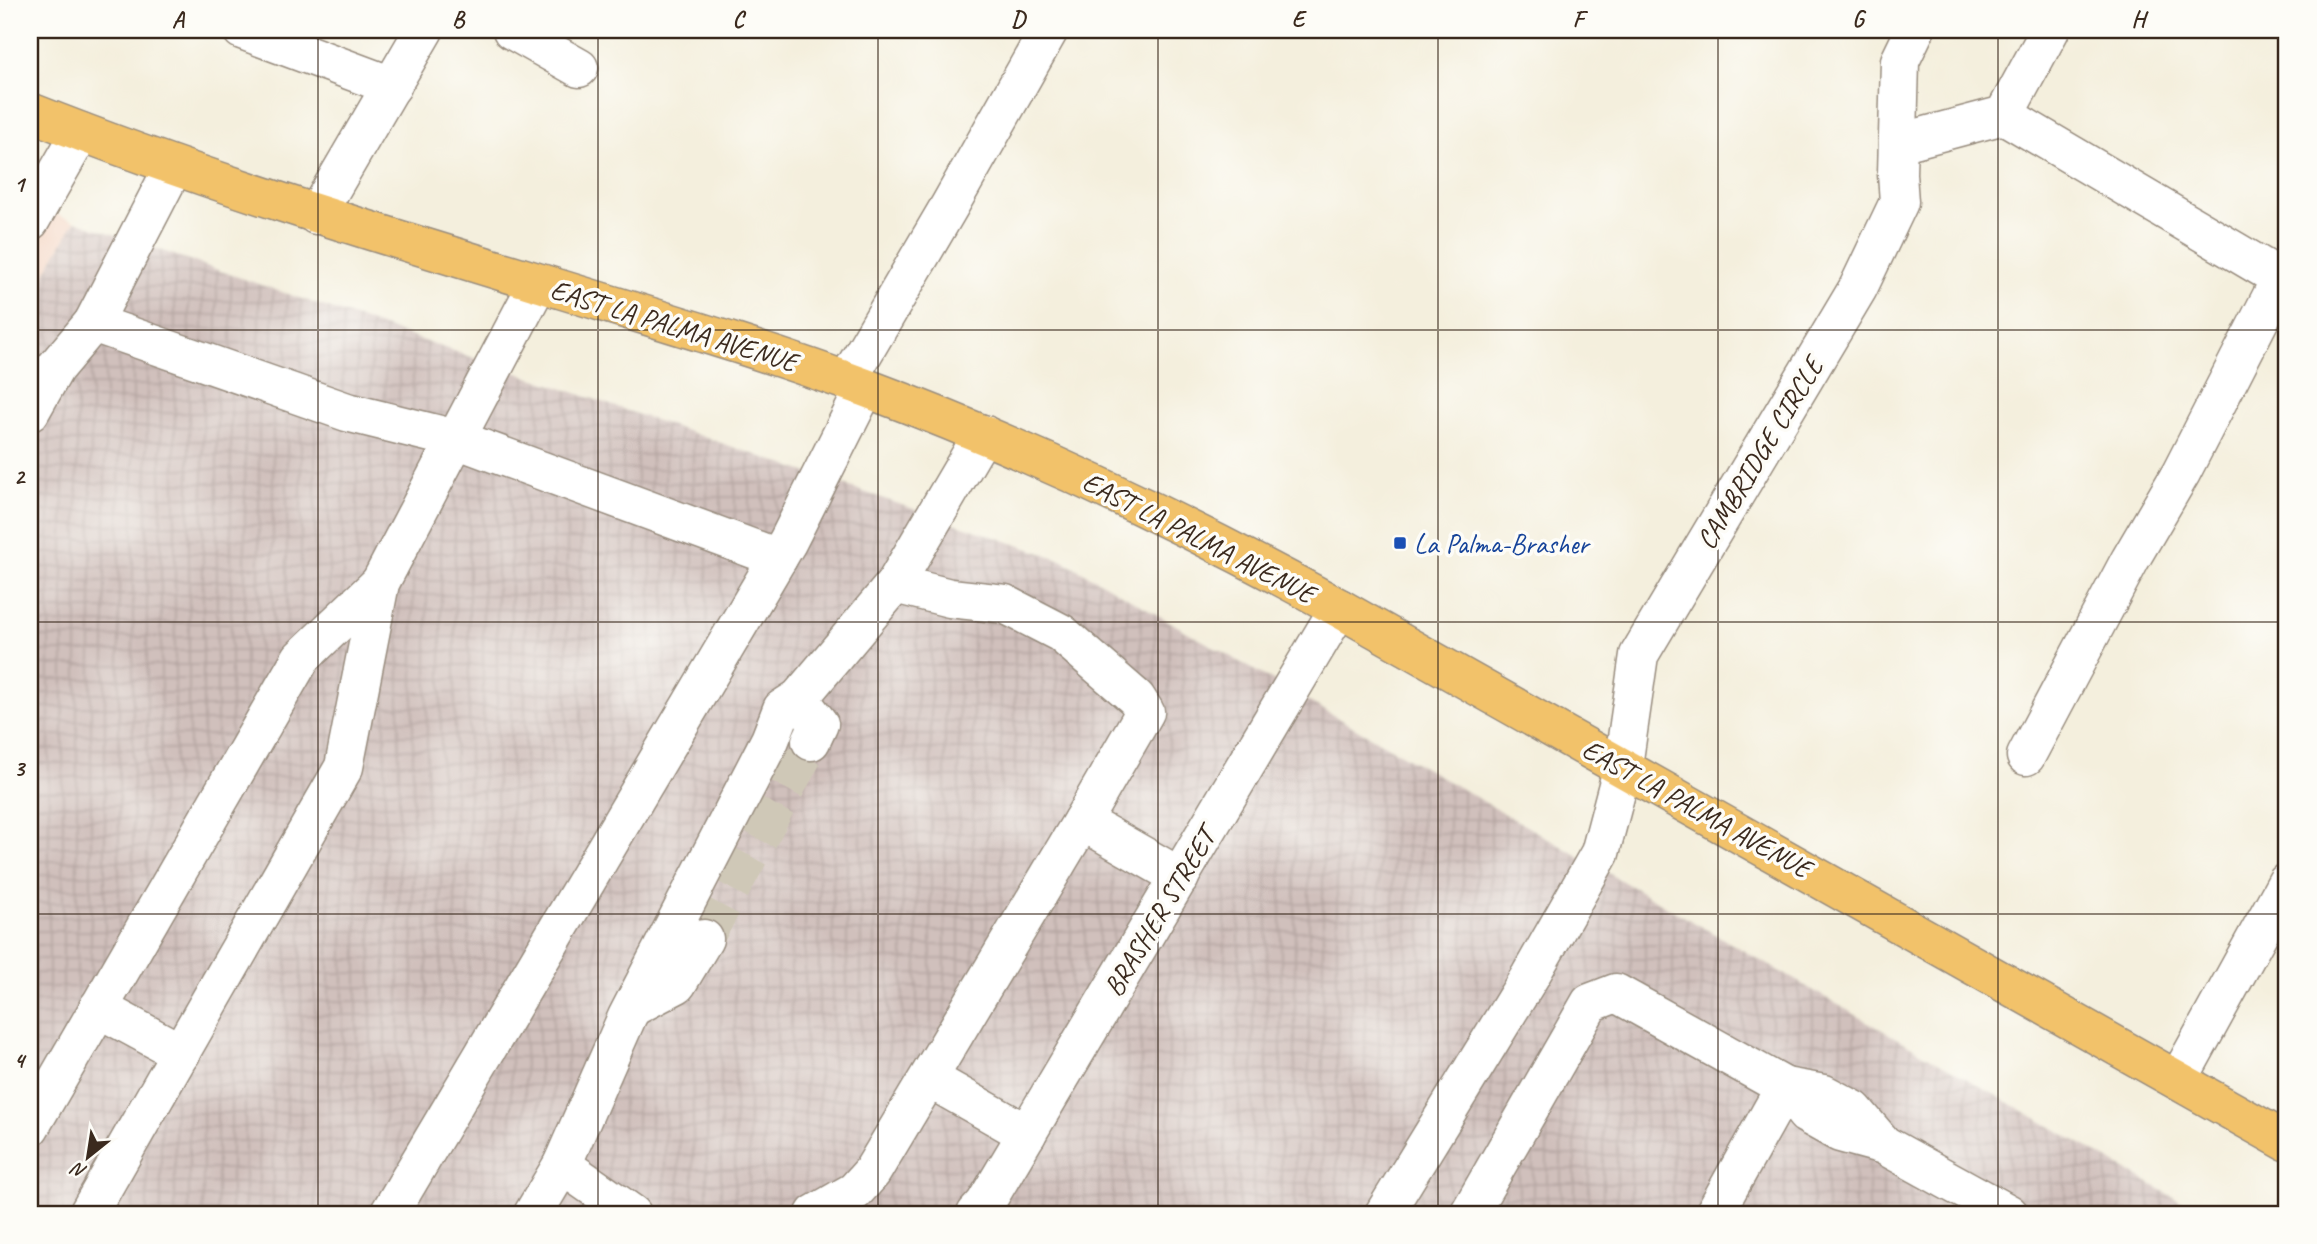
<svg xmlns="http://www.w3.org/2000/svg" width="2317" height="1244" viewBox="0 0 2317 1244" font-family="Caveat,sans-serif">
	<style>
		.built { fill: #f4d3c1 }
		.industrial { fill: url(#industrial-grid) }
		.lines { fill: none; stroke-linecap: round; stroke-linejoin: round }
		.minor-tunnel { stroke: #cfc8b7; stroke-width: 38; stroke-dasharray: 38 19; stroke-linecap: butt }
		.minor-casing { stroke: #988c7e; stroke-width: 41 }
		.major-casing { stroke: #988c7e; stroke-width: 41 }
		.minor { stroke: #fff; stroke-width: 38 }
		.major { stroke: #f2c26a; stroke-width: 38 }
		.grid { fill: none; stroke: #3b2a1e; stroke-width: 2; stroke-opacity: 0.55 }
		.transit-dot { fill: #1a4fb4; stroke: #fdfcf7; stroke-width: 2.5 }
		.labels { text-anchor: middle; stroke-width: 7; stroke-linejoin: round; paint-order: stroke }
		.street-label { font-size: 28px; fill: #3b2a1e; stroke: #fdfcf7 }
		.transit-label { font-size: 28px; fill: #164399; stroke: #fdfcf7; text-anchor: start }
		.neatline { fill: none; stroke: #3b2a1e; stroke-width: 2.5 }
		.grid-label { font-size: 23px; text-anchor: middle; font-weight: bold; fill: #3b2a1e }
	</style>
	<defs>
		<pattern id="industrial-grid" width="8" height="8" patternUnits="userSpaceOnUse" patternTransform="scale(1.75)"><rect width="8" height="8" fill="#d0c0bc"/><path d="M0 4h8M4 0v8" fill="none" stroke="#b4a5a1"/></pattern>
	</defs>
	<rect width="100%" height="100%" fill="#fdfcf7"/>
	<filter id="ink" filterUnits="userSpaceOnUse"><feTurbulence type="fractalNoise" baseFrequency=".0143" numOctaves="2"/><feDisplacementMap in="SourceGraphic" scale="14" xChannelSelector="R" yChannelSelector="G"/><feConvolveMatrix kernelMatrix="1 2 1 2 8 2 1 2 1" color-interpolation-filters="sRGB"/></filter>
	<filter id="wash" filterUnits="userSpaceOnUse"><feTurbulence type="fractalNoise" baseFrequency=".00686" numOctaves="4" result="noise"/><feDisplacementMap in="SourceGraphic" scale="28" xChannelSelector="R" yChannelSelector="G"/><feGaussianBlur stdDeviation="1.57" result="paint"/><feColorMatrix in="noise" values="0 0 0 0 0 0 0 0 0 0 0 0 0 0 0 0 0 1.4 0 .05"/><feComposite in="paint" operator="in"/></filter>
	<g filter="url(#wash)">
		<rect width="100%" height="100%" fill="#f4efdd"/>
		<!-- built -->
		<polygon class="built" points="30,205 75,221 30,300"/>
		<!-- industrial -->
		<polygon class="industrial" points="75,221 1062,560 2203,1214 30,1214 30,300"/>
	</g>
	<g filter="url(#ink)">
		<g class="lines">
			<!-- minor-tunnel -->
			<polyline class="minor-tunnel" points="704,939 811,741"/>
			<defs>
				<g id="minor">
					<polyline points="242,30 392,86"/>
					<polyline points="512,30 579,68"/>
					<polyline points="2004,115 2287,282"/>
					<polyline points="1899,143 2004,115 2050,30"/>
					<polyline points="173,168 93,323 347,412 456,439 778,558"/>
					<polyline points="316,215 424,30"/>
					<polyline points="30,221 81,132"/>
					<polyline points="847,381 950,205 1049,30"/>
					<polyline points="30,412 55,368 93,323"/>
					<polyline points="895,584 950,598 1005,604 1061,633 1136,698 1145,712 1082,821 1180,877"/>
					<polyline points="799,698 819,724 811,741"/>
					<polyline points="2026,756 2130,560 2181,473 2281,278"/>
					<polyline points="633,1007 677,984 704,939"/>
					<polyline points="98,1008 181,1053"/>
					<polyline points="930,1079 1027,1134"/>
					<polyline points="2178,1080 2287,882"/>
					<polyline points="30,1127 301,658 380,583"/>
					<polyline points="1884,1145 1854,1110 1824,1094 1785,1087 1806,1114 1840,1133 1884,1145 2009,1214"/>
					<polyline points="562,1165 632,1214"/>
					<polyline points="88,1214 344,767 380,583 538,283"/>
					<polyline points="389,1214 788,541 865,388"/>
					<polyline points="533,1214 562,1165 627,1017 770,740 782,709 799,698 895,584 983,434"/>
					<polyline points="815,1214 855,1191 872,1172 1082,821"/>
					<polyline points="976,1214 985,1204 1339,608"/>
					<polyline points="1384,1214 1530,976 1600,853 1623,766 1639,655 1858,288 1899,202 1897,174 1900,61 1915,30"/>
					<polyline points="1469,1214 1590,1003 1616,993 1785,1087 1714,1214"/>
				</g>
				<path id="major" d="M30 112C196 178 366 230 537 282 647 316 758 348 866 388 1029 449 1186 524 1339 608L2287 1142"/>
			</defs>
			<!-- minor casing -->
			<use href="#minor" class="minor-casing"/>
			<!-- major casing -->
			<use href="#major" class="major-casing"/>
			<!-- minor -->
			<use href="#minor" class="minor"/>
			<!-- major -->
			<use href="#major" class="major"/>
		</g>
	</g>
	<!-- grid -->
	<path class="grid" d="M318 30V1214M598 30V1214M878 30V1214M1158 30V1214M1438 30V1214M1718 30V1214M1998 30V1214M30 330H2287M30 622H2287M30 914H2287"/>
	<!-- markers -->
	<rect class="transit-dot" x="1393" y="536" width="14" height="14" rx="3.5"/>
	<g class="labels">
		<!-- street labels -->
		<g class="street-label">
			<text transform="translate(674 325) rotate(17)" y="10">EAST LA PALMA AVENUE</text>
			<text transform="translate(1759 453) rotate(-59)" y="10">CAMBRIDGE CIRCLE</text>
			<text transform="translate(1199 537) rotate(27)" y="10">EAST LA PALMA AVENUE</text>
			<text transform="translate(1697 808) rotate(29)" y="10">EAST LA PALMA AVENUE</text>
			<text transform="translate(1159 912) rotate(-59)" y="10">BRASHER STREET</text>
		</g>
		<!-- transit labels -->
		<g class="transit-label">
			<text x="1414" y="553">La Palma-Brasher</text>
		</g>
	</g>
	<!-- margin -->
	<rect width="2317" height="1244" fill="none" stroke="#fdfcf7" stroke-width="77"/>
	<!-- north arrow -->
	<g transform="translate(88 1157) rotate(210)" stroke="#fdfcf7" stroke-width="5" paint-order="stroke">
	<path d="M0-5L12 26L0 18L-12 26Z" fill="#3b2a1e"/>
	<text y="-10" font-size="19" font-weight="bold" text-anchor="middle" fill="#3b2a1e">N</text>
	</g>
	<rect x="38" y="38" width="2240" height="1168" class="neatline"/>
	<g class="grid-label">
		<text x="178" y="27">A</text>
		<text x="458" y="27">B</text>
		<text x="738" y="27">C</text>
		<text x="1018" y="27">D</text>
		<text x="1298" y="27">E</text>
		<text x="1578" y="27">F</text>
		<text x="1858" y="27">G</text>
		<text x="2138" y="27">H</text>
		<text x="19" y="192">1</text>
		<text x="19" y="484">2</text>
		<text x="19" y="776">3</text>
		<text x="19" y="1068">4</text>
	</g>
</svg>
